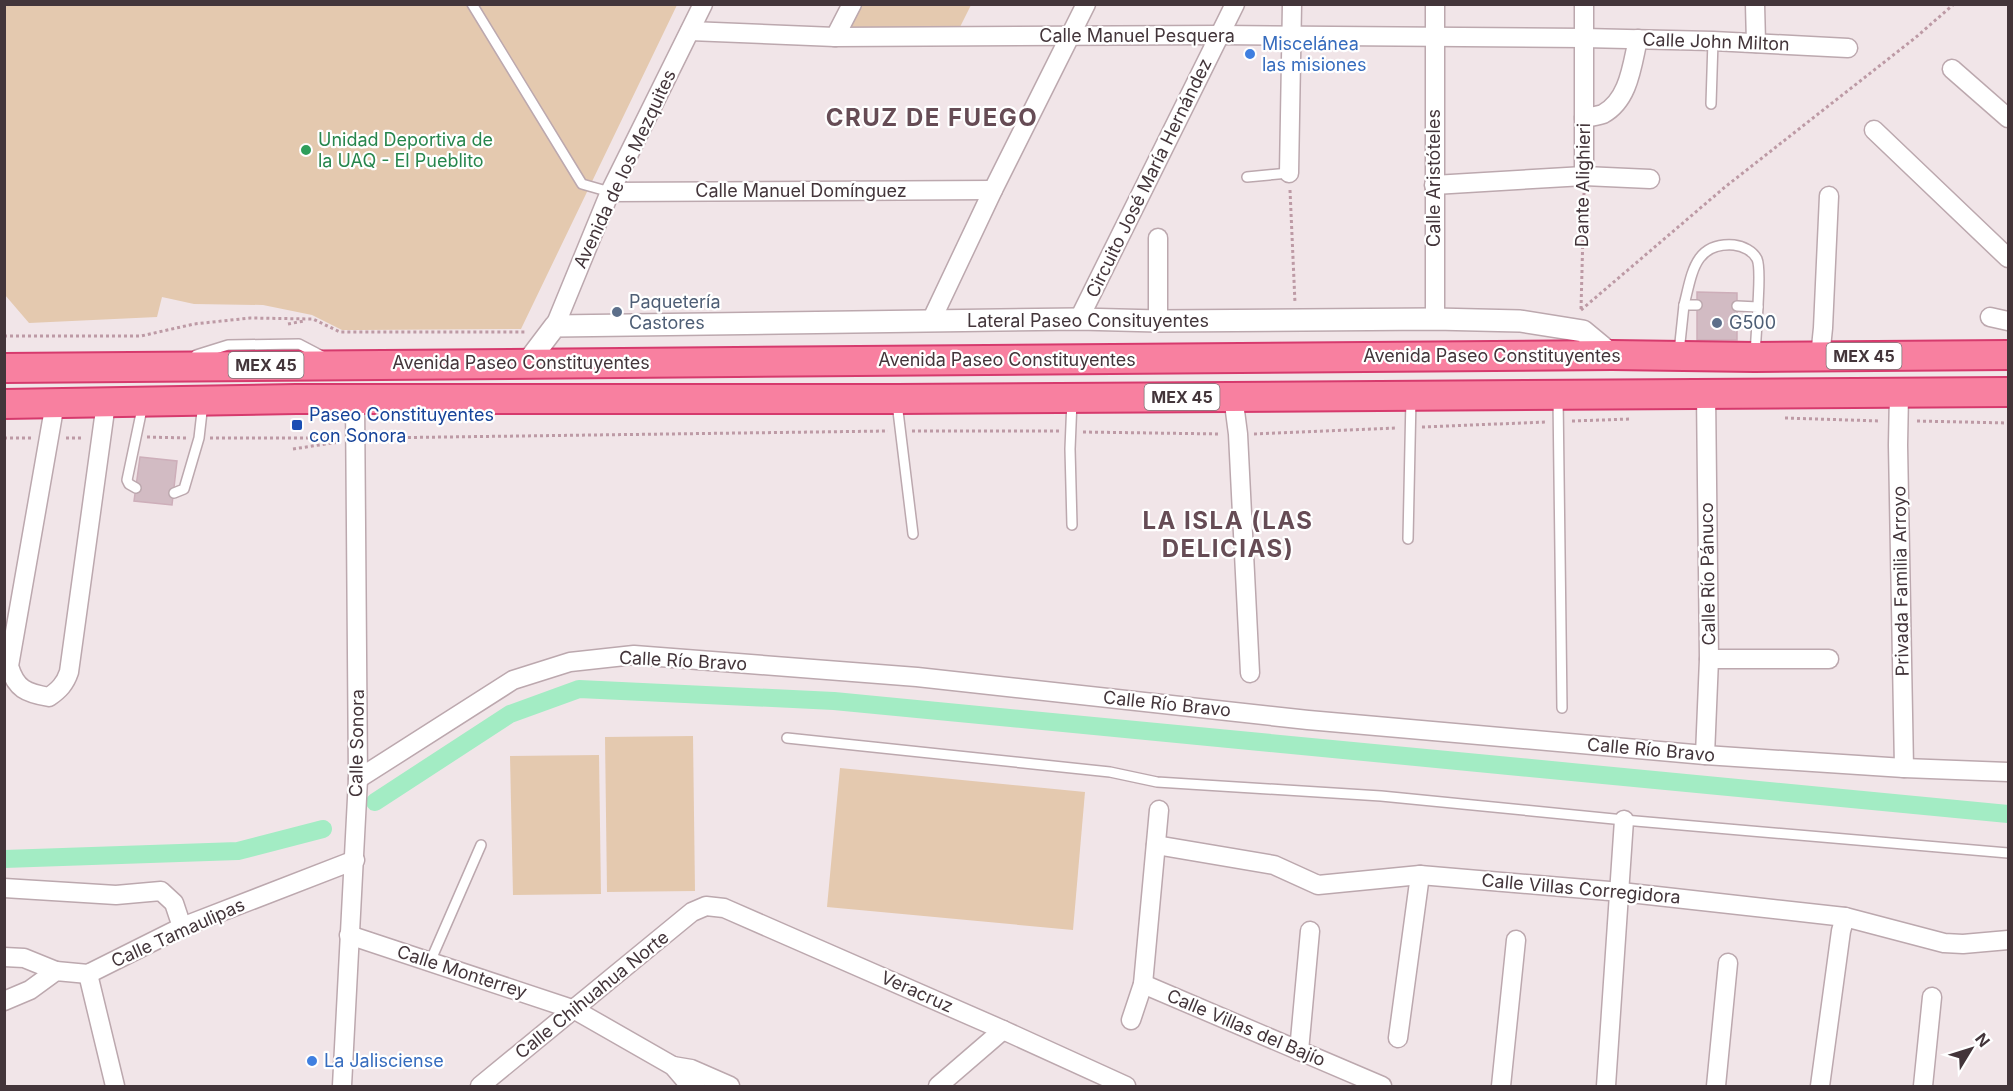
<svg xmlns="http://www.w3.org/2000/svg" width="2013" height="1091" viewBox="0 0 2013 1091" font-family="Inter,sans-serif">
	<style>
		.green { fill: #e4c9af }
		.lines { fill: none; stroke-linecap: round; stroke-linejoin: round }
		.canal { stroke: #a3ecc4; stroke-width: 18 }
		.building { fill: #d2bbc3; stroke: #cdaeb9; stroke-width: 1.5 }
		.service-casing { stroke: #bca8ae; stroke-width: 12 }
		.minor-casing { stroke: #bca8ae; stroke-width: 21 }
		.tertiary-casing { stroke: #bca8ae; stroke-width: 24 }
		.trunk-casing { stroke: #d63a6d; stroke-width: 32 }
		.path { stroke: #bd9aa5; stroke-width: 3; stroke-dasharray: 3 3; stroke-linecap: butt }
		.service { stroke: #fff; stroke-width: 9 }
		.minor { stroke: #fff; stroke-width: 18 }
		.tertiary { stroke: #fff; stroke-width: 21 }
		.trunk { stroke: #f880a0; stroke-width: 28 }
		.shop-dot { fill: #3f7fe0; stroke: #fff; stroke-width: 2 }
		.leisure-dot { fill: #2e9e5b; stroke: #fff; stroke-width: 2 }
		.service-dot { fill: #5c6f8a; stroke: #fff; stroke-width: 2 }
		.transit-dot { fill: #1a4fb4; stroke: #fff; stroke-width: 2 }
		.labels { text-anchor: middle; stroke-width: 4.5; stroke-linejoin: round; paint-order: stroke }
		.shield { fill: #fff; stroke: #7b7275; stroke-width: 1.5 }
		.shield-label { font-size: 16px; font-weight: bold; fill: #43353a }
		.street-label { font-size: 18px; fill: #43353a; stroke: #fff }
		.shop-label { font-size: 18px; fill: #366cbe; stroke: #fff; text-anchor: start }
		.leisure-label { font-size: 18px; fill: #27864d; stroke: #fff; text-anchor: start }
		.service-label { font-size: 18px; fill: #4e5e75; stroke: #fff; text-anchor: start }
		.transit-label { font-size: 18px; fill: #164399; stroke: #fff; text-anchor: start }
		.district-label { font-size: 24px; font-weight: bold; letter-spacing: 1.5px; fill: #664c55; stroke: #fff }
	</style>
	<rect width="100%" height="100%" fill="#f1e5e8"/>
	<!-- green -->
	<g class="green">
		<polygon points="4,5 677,5 521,329 360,330 342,330 312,315 263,305 194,304 162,297 157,317 29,323 5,295"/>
		<polygon points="858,5 971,5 957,33 844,32"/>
		<polygon points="693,736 695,891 607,892 605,737"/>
		<polygon points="599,755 601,894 513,895 510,756"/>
		<polygon points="840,768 1085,792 1073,930 827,907"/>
	</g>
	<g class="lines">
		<!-- canal -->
		<g class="canal">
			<polyline points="375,802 510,714 579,689 834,701 2008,814"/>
			<polyline points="4,859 238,851 323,829"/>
		</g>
	</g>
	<!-- building -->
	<g class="building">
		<polygon points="1697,292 1737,293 1737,340 1697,340"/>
		<polygon points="140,457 177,461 172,505 134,501"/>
	</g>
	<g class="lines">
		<defs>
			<g id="service">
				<polyline points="472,4 582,184 610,192"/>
				<polyline points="1711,104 1713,41"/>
				<polyline points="1247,177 1289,173"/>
				<path d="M1684 305C1692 274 1694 242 1734 245 1743 246 1753 251 1757 259 1761 268 1758 296 1758 307"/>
				<polyline points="1737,306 1758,307 1755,354"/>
				<polyline points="1679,352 1684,305 1697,305"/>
				<polyline points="196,355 228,345 299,344 322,356"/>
				<polyline points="1558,397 1562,708"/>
				<polyline points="1072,400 1070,449 1072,525"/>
				<polyline points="897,403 913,534"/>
				<polyline points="136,488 129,484 127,480 143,404"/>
				<polyline points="174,493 184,489 199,438 203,403"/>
				<polyline points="1408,539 1411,398"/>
				<polyline points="787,738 1110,772 1157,782 1381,796 1624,820 2008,853"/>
				<polyline points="430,962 481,845"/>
			</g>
			<g id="minor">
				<polyline points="1755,4 1756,43"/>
				<polyline points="690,31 835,37 1220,35 1584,38 1713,41 1848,48"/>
				<polyline points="835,37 852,4"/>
				<polyline points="1952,69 2008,118"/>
				<path d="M1584 118C1590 117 1597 116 1603 114 1629 100 1632 65 1638 39"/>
				<polyline points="1874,130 2008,258"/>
				<polyline points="1289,173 1292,4"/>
				<polyline points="1584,176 1584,4"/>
				<polyline points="1434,185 1584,176 1650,179"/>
				<polyline points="610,192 993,190"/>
				<polyline points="1158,238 1158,321"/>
				<polyline points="1990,317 2008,321"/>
				<polyline points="1079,319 1235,4"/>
				<polyline points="1435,319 1435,4"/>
				<polyline points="931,321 993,190 1086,4"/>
				<polyline points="555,326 610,192 703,4"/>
				<polyline points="1820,357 1823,328 1829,196"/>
				<polyline points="1899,393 1898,445 1904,768"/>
				<polyline points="1233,396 1238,434 1250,673"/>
				<path d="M55 403 9 666C16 689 26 693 49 697 59 690 65 684 69 672L106 403"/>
				<polyline points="1709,659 1829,659"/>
				<polyline points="1705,755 1709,659 1706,393"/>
				<polyline points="358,779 513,680 570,662 634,655 917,677 1308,720 1705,755 1904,768 2008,772"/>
				<polyline points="1156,845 1274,865 1318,885 1420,875 1621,892 1845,917 1944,943 1963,944 2008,940"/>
				<polyline points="4,888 116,895 161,891 174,903 182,927"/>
				<polyline points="349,935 575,1010 673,1066 685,1080 696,1086"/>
				<polyline points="4,957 24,958 56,971"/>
				<polyline points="88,974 115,1086"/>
				<polyline points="1143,984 1382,1086"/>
				<polyline points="4,1001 30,990 56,971 88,974 182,927 355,860"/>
				<polyline points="1131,1020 1143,984 1159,810"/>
				<polyline points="1398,1038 1420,875"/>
				<polyline points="1299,1051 1310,931"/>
				<polyline points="673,1066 691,1069 730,1086"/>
				<polyline points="342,1086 358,779 355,400"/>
				<polyline points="480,1086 692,912 706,906 724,908 1003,1030 1126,1086"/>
				<polyline points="938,1086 1003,1030"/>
				<polyline points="1501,1086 1516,940"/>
				<polyline points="1606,1086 1624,820"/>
				<polyline points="1716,1086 1728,963"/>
				<polyline points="1820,1086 1841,931 1845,917"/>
				<polyline points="1923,1086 1932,997"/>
			</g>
			<polyline id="tertiary" points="527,363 555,326 1079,319 1158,321 1435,319 1520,321 1583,331 1612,355"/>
			<g id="trunk">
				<polyline points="4,368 1612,355 1755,357 2008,355"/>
				<polyline points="4,404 296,399 897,399 2008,392"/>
			</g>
		</defs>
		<!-- service casing -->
		<use href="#service" class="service-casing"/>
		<!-- minor casing -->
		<use href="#minor" class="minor-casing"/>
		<!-- tertiary casing -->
		<use href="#tertiary" class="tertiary-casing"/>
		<!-- trunk casing -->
		<use href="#trunk" class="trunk-casing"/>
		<!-- path -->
		<g class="path">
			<polyline points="1290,190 1295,303"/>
			<polyline points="1581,309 1584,193"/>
			<polyline points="1581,310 1725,187 1915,38 1954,4"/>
			<polyline points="288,324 304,321"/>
			<polyline points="4,336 141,336 194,324 250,318 313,319 340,332 526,332"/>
			<polyline points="1785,418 1880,421"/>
			<polyline points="1572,421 1631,419"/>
			<polyline points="1917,421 2008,423"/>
			<polyline points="1422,427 1547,422"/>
			<polyline points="912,431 1059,431"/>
			<polyline points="1083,432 1221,434"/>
			<polyline points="1254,434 1397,428"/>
			<polyline points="147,437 186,438"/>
			<polyline points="4,438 33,438"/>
			<polyline points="66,438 84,438"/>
			<polyline points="210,438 339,438"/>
			<polyline points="372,438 888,431"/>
			<polyline points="293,449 339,442"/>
		</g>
		<!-- service -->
		<use href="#service" class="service"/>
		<!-- minor -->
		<use href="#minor" class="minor"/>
		<!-- tertiary -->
		<use href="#tertiary" class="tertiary"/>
		<!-- trunk -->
		<use href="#trunk" class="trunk"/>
	</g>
	<!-- markers -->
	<g class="shop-dot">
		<circle cx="1250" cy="54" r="6"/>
		<circle cx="312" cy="1061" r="6"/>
	</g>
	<circle class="leisure-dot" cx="306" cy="150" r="6"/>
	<g class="service-dot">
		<circle cx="617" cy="312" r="6"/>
		<circle cx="1717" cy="323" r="6"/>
	</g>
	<rect class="transit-dot" x="291" y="419" width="12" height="12" rx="3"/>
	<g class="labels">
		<!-- shield labels -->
		<g class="shield">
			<rect x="1826.5" y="343" width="75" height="26" rx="4.5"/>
			<rect x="228.5" y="352" width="75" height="26" rx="4.5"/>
			<rect x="1144.5" y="384" width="75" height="26" rx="4.5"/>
		</g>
		<g class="shield-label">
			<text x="1864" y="362">MEX 45</text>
			<text x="266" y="371">MEX 45</text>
			<text x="1182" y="403">MEX 45</text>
		</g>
		<!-- street labels -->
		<g class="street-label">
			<text x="1137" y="42">Calle Manuel Pesquera</text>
			<text transform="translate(1716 42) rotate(2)" y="6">Calle John Milton</text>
			<text transform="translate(625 169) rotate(-65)" y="6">Avenida de los Mezquites</text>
			<text transform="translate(1149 178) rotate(-64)" y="6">Circuito José María Hernández</text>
			<text transform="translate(1434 178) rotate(-90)" y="6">Calle Aristóteles</text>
			<text transform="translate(1583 185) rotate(-89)" y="6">Dante Alighieri</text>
			<text x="801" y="197">Calle Manuel Domínguez</text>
			<text x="1088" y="327">Lateral Paseo Consituyentes</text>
			<text x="1492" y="362">Avenida Paseo Constituyentes</text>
			<text x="1007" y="366">Avenida Paseo Constituyentes</text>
			<text x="521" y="369">Avenida Paseo Constituyentes</text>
			<text transform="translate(1708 574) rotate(-91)" y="6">Calle Río Pánuco</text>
			<text transform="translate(1901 581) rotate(-91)" y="6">Privada Familia Arroyo</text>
			<text transform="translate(683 661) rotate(3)" y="6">Calle Río Bravo</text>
			<text transform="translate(1167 704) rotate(6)" y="6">Calle Río Bravo</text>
			<text transform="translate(357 743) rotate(-89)" y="6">Calle Sonora</text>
			<text transform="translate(1651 750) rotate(5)" y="6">Calle Río Bravo</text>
			<text transform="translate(1581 889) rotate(5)" y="6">Calle Villas Corregidora</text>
			<text transform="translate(178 933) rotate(-24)" y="6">Calle Tamaulipas</text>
			<text transform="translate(462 972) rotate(18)" y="6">Calle Monterrey</text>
			<text transform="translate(917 992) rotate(24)" y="6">Veracruz</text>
			<text transform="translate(592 995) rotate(-39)" y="6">Calle Chihuahua Norte</text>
			<text transform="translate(1246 1028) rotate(23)" y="6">Calle Villas del Bajío</text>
		</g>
		<!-- shop labels -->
		<g class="shop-label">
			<text x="1262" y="50">Miscelánea<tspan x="1262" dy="21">las misiones</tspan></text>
			<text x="324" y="1067">La Jalisciense</text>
		</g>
		<!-- leisure labels -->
		<g class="leisure-label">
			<text x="318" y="146">Unidad Deportiva de<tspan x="318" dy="21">la UAQ - El Pueblito</tspan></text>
		</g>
		<!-- service labels -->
		<g class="service-label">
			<text x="629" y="308">Paquetería<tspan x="629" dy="21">Castores</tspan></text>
			<text x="1729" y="329">G500</text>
		</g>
		<!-- transit labels -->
		<g class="transit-label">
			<text x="309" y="421">Paseo Constituyentes<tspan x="309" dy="21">con Sonora</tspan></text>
		</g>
		<!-- district labels -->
		<g class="district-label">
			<text x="932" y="126">CRUZ DE FUEGO</text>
			<text x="1228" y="529">LA ISLA (LAS<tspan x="1228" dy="28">DELICIAS)</tspan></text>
		</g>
	</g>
	<!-- border -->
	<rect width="2013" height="1091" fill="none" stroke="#43353a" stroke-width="12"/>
	<!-- north arrow -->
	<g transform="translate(1971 1049) rotate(52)" stroke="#ffffff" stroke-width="4.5" paint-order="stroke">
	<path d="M0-4.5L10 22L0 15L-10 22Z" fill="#43353a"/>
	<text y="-9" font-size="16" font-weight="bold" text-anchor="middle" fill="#43353a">N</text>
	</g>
</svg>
